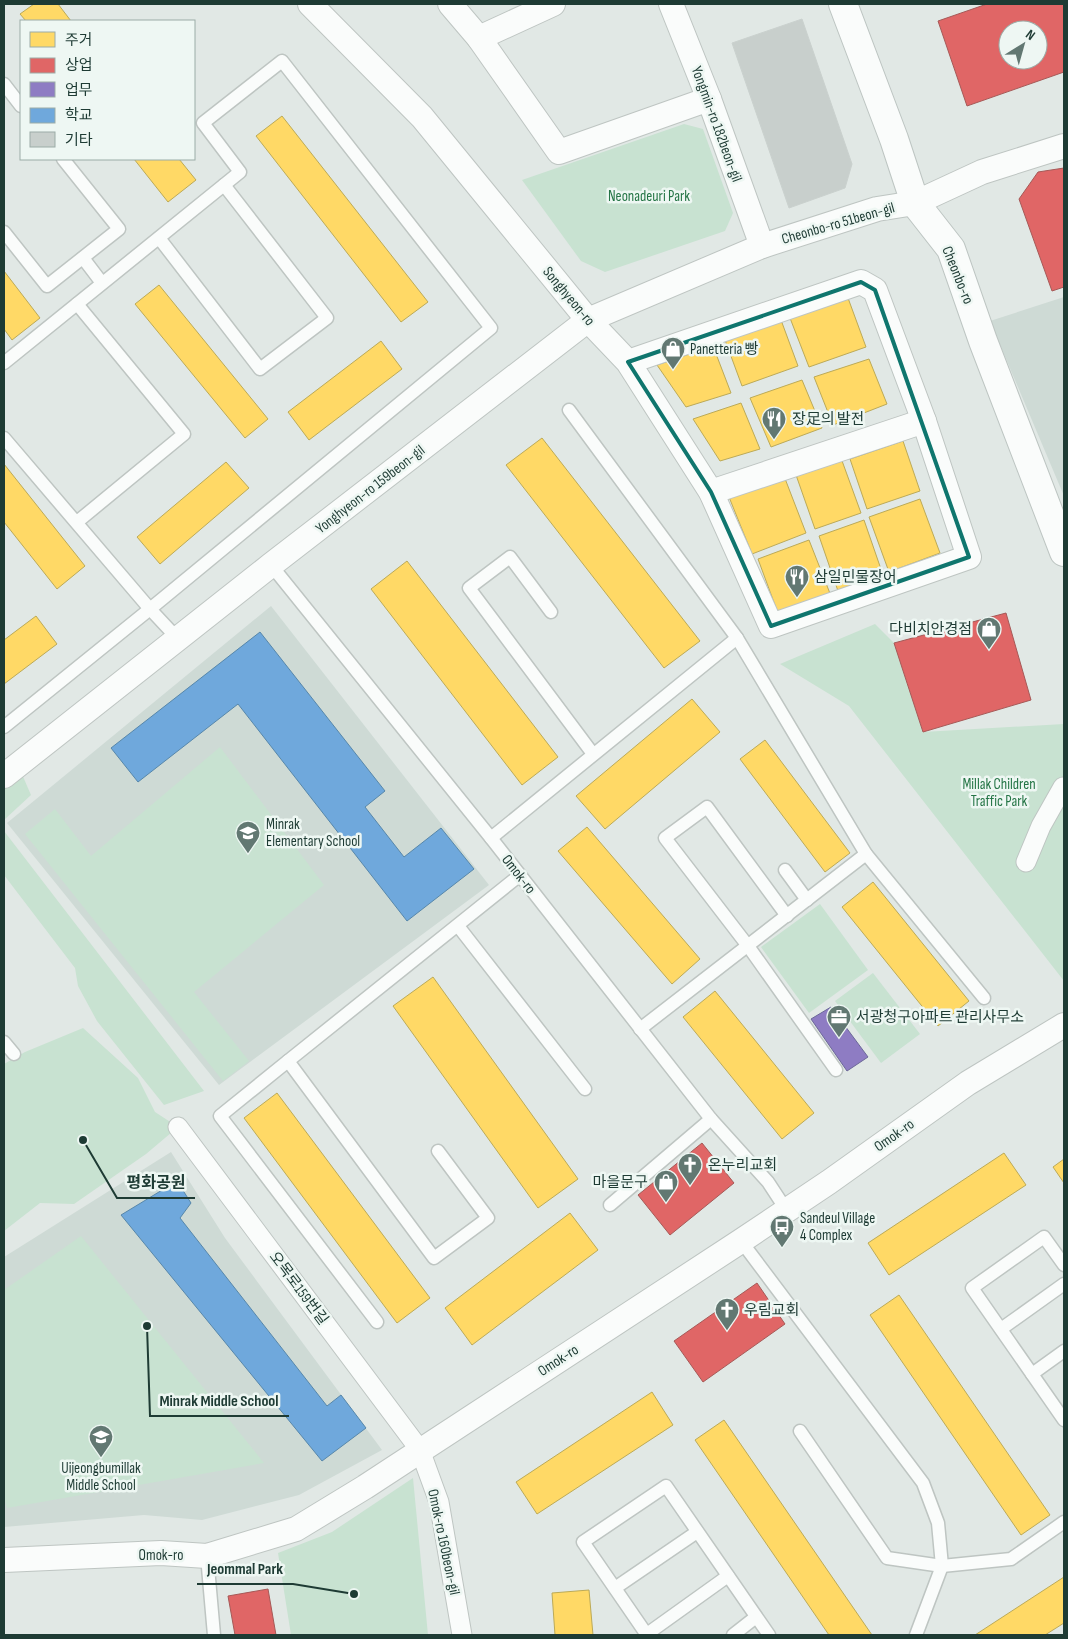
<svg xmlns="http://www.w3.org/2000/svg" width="1068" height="1639" viewBox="0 0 1068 1639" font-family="'Sofia Sans Condensed','Noto Sans KR',sans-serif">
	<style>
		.built { fill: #cedad5 }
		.green { fill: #c8e2d1 }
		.homes { fill: #ffd966; stroke: #bcaa57 }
		.shops { fill: #e06666; stroke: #a65957; fill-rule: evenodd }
		.offices { fill: #8e7cc3; stroke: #6c6898 }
		.schools { fill: #6fa8dc; stroke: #5787aa }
		.building { fill: #c8cfcc; stroke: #cad1ce }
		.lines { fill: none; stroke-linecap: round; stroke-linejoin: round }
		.service-casing { stroke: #bec5c2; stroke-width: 15 }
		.pedestrian-casing { stroke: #bec5c2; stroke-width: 21 }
		.minor-casing { stroke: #bec5c2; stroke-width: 26 }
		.secondary-casing { stroke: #bdc5c2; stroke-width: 30 }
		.service { stroke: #fafcfb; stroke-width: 12 }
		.pedestrian { stroke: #fafcfb; stroke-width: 19 }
		.minor { stroke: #fafcfb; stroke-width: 24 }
		.secondary { stroke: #fafcfb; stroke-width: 28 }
		.marked { fill: none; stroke: #0f766e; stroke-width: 4; stroke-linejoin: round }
		.labels { text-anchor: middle; stroke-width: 5; stroke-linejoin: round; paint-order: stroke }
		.street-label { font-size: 15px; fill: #1e3b34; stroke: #eef7f3 }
		.park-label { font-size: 15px; fill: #257546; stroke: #eef7f3 }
		.poi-label { font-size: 15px; fill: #1e3b34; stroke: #eef7f3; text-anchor: start }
		.leader { fill: none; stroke: #1e3b34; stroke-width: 2 }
		.callout-dot { fill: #1e3b34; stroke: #eef7f3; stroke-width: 2 }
		.callout-label { font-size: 16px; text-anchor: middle; font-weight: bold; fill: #1e3b34; stroke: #eef7f3; stroke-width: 5; stroke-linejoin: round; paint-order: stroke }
	</style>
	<rect width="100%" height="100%" fill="#e1e8e5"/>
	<!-- built -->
	<g class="built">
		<polygon points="1064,297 1064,496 990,321"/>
		<polygon points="271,606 489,885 219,1085 7,823"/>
		<polygon points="171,1152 225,1238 382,1450 299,1495 202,1520 144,1515 4,1527 4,1257"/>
	</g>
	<!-- green -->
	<g class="green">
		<polygon points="684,124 703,129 733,213 725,231 605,272 581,261 522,180"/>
		<polygon points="875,624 894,643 923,732 1064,724 1064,981 849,706 780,664"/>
		<polygon points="220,747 324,885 194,992 249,1061 223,1081 25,834 55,809 91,856"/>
		<polygon points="21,772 31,795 4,820 4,786"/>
		<polygon points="4,831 204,1091 164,1105 97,1021 78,986 75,968 4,875"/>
		<polygon points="820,904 868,970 809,1013 761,947"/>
		<polygon points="873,973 920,1034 881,1063 835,1001"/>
		<polygon points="83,1028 138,1078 155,1112 178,1127 146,1154 74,1204 40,1203 4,1231 4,1064 25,1052"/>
		<polygon points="81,1236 264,1463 7,1508 4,1497 4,1290"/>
		<polygon points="413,1478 428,1635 291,1635 278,1553 332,1532"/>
	</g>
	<!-- homes -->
	<g class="homes">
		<polygon points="34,4 58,4 71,21 26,21 20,14"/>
		<polygon points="282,116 428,302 401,322 256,136"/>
		<polygon points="134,159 179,159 196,180 168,202"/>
		<polygon points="4,271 40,318 12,340 4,329"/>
		<polygon points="159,285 268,419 245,438 135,304"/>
		<polygon points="848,298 866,347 809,367 790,318"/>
		<polygon points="781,320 798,366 742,386 725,340"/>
		<polygon points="381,341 402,369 309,440 288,412"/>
		<polygon points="713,346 731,393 686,407 657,365"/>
		<polygon points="869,359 887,404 833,425 814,377"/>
		<polygon points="802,380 822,428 771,447 750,398"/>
		<polygon points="741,403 760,449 720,461 693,419"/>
		<polygon points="542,438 700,641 664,668 506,465"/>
		<polygon points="903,441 920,491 867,509 850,459"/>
		<polygon points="841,458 861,513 815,529 796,475"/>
		<polygon points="226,462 249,488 160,564 137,537"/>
		<polygon points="4,464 85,566 57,589 4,522"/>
		<polygon points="784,476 806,533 752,554 729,497"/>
		<polygon points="920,499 940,553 889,572 869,517"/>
		<polygon points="864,520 883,575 838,591 819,536"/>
		<polygon points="809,540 831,596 779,616 758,559"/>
		<polygon points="407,561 558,757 522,785 371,589"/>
		<polygon points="36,616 57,644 4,684 4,640"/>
		<polygon points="692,699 720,732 605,829 576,796"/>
		<polygon points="765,740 850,853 825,872 740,759"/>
		<polygon points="587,827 700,959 672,984 558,851"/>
		<polygon points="873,882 969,1001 938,1026 842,907"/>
		<polygon points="433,977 578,1179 538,1208 393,1006"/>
		<polygon points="715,991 814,1113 782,1139 683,1017"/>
		<polygon points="277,1093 430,1298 397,1323 244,1118"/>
		<polygon points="1004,1153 1026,1185 889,1275 868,1243"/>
		<polygon points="1064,1159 1064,1183 1053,1167"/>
		<polygon points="570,1213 598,1250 472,1345 445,1308"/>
		<polygon points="899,1295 1050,1515 1021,1535 870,1315"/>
		<polygon points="652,1392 673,1425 537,1514 516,1482"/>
		<polygon points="724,1420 872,1635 829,1635 695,1440"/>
		<polygon points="1064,1577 1064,1623 1045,1635 975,1635"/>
		<polygon points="589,1590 593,1635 555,1635 552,1593"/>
	</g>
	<!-- shops -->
	<g class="shops">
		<path d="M987 4H1064V72L967 106 938 21ZM1008 30H1038V60H1008Z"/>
		<polygon points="1064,168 1064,287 1052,291 1019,199 1038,172"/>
		<polygon points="1006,613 1031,700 923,732 894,643"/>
		<polygon points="702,1143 734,1183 670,1235 638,1195"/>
		<polygon points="757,1283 785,1324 703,1382 674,1341"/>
		<polygon points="268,1589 276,1635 235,1635 228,1596"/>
	</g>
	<!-- offices -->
	<polygon class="offices" points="831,1007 868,1057 847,1071 811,1019"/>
	<!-- schools -->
	<g class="schools">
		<polygon points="260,632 385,791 365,807 404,857 441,828 474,869 407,921 238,704 138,782 111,748"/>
		<polygon points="177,1181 191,1203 180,1218 327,1406 341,1395 366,1428 322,1461 121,1215"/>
	</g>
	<!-- building -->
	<polygon class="building" points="802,19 852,164 845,188 789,208 732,43"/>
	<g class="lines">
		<defs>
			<g id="service">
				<polyline points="4,84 21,106"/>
				<polyline points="4,232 47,286 119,229 63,159"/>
				<polyline points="159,238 260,369 327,318 224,185"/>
				<polyline points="83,258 102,283"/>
				<polyline points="4,363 240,172 203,123 282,61 491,328 150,609 4,727"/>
				<polyline points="569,410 737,638 866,854 640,1029"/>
				<polyline points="4,438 150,609 178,639"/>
				<polyline points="77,522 184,434 77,304"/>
				<polyline points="271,565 491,838 711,1119 768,1182 787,1211"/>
				<polyline points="551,612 510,557 469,588 593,754"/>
				<polyline points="491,838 737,638"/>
				<polyline points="866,854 984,998"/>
				<polyline points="785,870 807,900"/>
				<polyline points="787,916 707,807 665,838 748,946 836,1070"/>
				<polyline points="458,926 585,1089"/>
				<polyline points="4,1042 14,1054"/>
				<polyline points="288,1061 220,1116 377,1322"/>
				<polyline points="438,1151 488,1218 434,1258 288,1061 520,875"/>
				<polyline points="610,1205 711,1119"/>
				<polyline points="741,1241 923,1483 938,1523 942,1566 916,1635"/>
				<polyline points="1064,1265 1044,1237 972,1288 1064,1420"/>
				<polyline points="1001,1329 1064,1284"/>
				<polyline points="1032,1374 1064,1351"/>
				<polyline points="800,1431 887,1558 942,1566 1011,1559 1064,1522"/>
				<polyline points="207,1556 214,1635"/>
				<polyline points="615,1588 697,1532"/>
				<polyline points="647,1634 728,1576"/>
				<polyline points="647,1635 583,1542 666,1486 769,1635"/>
				<polyline points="733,1635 756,1617"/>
			</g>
			<g id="pedestrian">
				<polyline points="1026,862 1041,826 1063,787"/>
				<polyline points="178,1127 420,1450 439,1502 462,1635"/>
			</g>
			<g id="minor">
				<polyline points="310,4 422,117 588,320 628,362 711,492 771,626 969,557 924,421 875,290 861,282 628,362"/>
				<polyline points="450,4 479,38 559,152 709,99"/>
				<polyline points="671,4 709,99 762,246"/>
				<polyline points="479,38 553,4"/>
				<polyline points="711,492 924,421"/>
				<polyline points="4,776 271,565 588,320 762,246 877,209 915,203 982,172 1064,146"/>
				<polyline points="4,1560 161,1553 207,1556 296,1529 365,1487 741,1241 829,1182 968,1083 1064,1025"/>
			</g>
			<polyline id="secondary" points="843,4 894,139 915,203 951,249 983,341 1064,552"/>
		</defs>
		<!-- service casing -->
		<use href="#service" class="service-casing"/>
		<!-- pedestrian casing -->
		<use href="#pedestrian" class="pedestrian-casing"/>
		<!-- minor casing -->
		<use href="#minor" class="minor-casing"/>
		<!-- secondary casing -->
		<use href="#secondary" class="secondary-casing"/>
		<!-- service -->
		<use href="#service" class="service"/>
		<!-- pedestrian -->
		<use href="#pedestrian" class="pedestrian"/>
		<!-- minor -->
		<use href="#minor" class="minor"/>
		<!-- secondary -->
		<use href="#secondary" class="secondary"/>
	</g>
	<!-- marked area -->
	<path class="marked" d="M861 282 875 290 969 557 771 626 711 492 628 362Z"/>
	<!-- icons -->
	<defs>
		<symbol id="shop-pin" viewBox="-11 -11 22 30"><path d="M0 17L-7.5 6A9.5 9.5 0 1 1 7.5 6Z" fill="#627872" stroke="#eef7f3"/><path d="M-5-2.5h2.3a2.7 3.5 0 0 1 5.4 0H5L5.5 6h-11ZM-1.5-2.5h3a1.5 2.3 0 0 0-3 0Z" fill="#fff"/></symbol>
		<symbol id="restaurant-pin" viewBox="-11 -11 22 30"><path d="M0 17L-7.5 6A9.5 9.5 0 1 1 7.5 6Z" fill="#627872" stroke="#eef7f3"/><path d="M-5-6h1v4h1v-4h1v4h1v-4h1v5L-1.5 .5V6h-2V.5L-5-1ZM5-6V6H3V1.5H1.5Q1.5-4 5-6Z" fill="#fff"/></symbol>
		<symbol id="school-pin" viewBox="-11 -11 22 30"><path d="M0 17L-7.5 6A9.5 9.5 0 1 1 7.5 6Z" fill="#627872" stroke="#eef7f3"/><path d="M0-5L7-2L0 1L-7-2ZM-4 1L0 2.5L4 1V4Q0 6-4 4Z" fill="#fff"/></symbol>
		<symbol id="office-pin" viewBox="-11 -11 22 30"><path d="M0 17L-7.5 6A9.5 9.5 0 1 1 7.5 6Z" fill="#627872" stroke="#eef7f3"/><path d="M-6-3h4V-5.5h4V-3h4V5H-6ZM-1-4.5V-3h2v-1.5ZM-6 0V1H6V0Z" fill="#fff"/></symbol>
		<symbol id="church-pin" viewBox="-11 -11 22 30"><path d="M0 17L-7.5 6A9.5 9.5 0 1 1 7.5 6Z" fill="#627872" stroke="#eef7f3"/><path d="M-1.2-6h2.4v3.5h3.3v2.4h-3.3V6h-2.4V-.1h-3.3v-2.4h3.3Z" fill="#fff"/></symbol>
		<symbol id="bus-pin" viewBox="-11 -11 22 30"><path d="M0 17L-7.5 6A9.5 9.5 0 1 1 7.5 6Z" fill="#627872" stroke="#eef7f3"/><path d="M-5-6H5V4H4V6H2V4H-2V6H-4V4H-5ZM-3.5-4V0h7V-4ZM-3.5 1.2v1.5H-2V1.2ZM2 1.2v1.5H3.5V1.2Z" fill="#fff"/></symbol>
	</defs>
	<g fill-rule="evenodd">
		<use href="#shop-pin" x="659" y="335" width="28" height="38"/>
		<use href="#restaurant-pin" x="760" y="405" width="28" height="38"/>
		<use href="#restaurant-pin" x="783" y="563" width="28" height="38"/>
		<use href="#shop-pin" x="975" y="615" width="28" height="38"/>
		<use href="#school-pin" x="234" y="819" width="28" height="38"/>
		<use href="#office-pin" x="825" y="1003" width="28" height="38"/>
		<use href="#church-pin" x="676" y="1151" width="28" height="38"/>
		<use href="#shop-pin" x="652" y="1168" width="28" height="38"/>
		<use href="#bus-pin" x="768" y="1213" width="28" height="38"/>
		<use href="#church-pin" x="713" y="1296" width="28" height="38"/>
		<use href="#school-pin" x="87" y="1423" width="28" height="38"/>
	</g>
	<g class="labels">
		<!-- street labels -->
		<g class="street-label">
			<text transform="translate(717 124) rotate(70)" y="5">Yongmin-ro 182beon-gil</text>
			<text transform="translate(838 223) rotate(-16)" y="5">Cheonbo-ro 51beon-gil</text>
			<text transform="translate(958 275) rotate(68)" y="5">Cheonbo-ro</text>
			<text transform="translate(569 296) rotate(50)" y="5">Songhyeon-ro</text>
			<text transform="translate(370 489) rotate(-38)" y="5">Yonghyeon-ro 159beon-gil</text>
			<text transform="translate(519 874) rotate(52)" y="5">Omok-ro</text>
			<text transform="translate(894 1135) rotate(-35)" y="5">Omok-ro</text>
			<text transform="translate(299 1288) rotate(53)" y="5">오목로159번길</text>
			<text transform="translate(558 1360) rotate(-33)" y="5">Omok-ro</text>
			<text transform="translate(444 1542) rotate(78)" y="5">Omok-ro 160beon-gil</text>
			<text x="161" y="1560">Omok-ro</text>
		</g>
		<!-- park labels -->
		<g class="park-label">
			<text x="649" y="201">Neonadeuri Park</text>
			<text x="999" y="789">Millak Children<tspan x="999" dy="17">Traffic Park</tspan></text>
		</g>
		<!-- poi labels -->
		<g class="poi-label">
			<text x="690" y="354">Panetteria 빵</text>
			<text x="792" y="424">장足의 발전</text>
			<text x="814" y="582">삼일민물장어</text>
			<text x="972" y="634" text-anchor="end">다비치안경점</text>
			<text x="266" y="829">Minrak<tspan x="266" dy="17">Elementary School</tspan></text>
			<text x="856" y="1022">서광청구아파트 관리사무소</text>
			<text x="708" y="1170">온누리교회</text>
			<text x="648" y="1187" text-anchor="end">마을문구</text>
			<text x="800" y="1223">Sandeul Village<tspan x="800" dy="17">4 Complex</tspan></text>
			<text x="744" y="1315">우림교회</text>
			<text x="101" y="1473" text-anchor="middle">Uijeongbumillak<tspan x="101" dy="17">Middle School</tspan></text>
		</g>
	</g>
	<!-- callouts -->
	<path class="leader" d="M83 1140L117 1198H195M147 1326L150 1416H289M354 1594L293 1584H197"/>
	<g class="callout-dot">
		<circle cx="83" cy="1140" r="5"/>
		<circle cx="147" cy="1326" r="5"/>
		<circle cx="354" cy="1594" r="5"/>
	</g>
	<g class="callout-label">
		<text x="156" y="1188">평화공원</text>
		<text x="219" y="1406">Minrak Middle School</text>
		<text x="245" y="1574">Jeommal Park</text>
	</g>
	<!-- border -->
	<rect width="1068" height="1639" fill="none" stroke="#1e3b34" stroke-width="10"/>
	<!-- legend -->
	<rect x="20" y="20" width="175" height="140" fill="#eef7f3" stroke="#9baca7"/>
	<rect x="30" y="32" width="25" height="15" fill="#ffd966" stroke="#9baca7"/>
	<text x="65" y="45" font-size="15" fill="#1e3b34">주거</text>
	<rect x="30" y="58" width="25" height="15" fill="#e06666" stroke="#9baca7"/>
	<text x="65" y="70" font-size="15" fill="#1e3b34">상업</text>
	<rect x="30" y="82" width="25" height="15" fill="#8e7cc3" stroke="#9baca7"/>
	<text x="65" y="95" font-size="15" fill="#1e3b34">업무</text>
	<rect x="30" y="108" width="25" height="15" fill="#6fa8dc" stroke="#9baca7"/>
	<text x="65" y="120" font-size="15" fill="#1e3b34">학교</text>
	<rect x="30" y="132" width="25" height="15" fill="#c8cfcc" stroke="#9baca7"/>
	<text x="65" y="145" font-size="15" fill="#1e3b34">기타</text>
	<!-- north arrow -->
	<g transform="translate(1023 45) rotate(37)"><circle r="24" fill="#eef7f3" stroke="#9baca7"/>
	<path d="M0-4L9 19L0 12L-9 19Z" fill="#627872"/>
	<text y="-8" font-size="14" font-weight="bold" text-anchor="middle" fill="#1e3b34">N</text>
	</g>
</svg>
